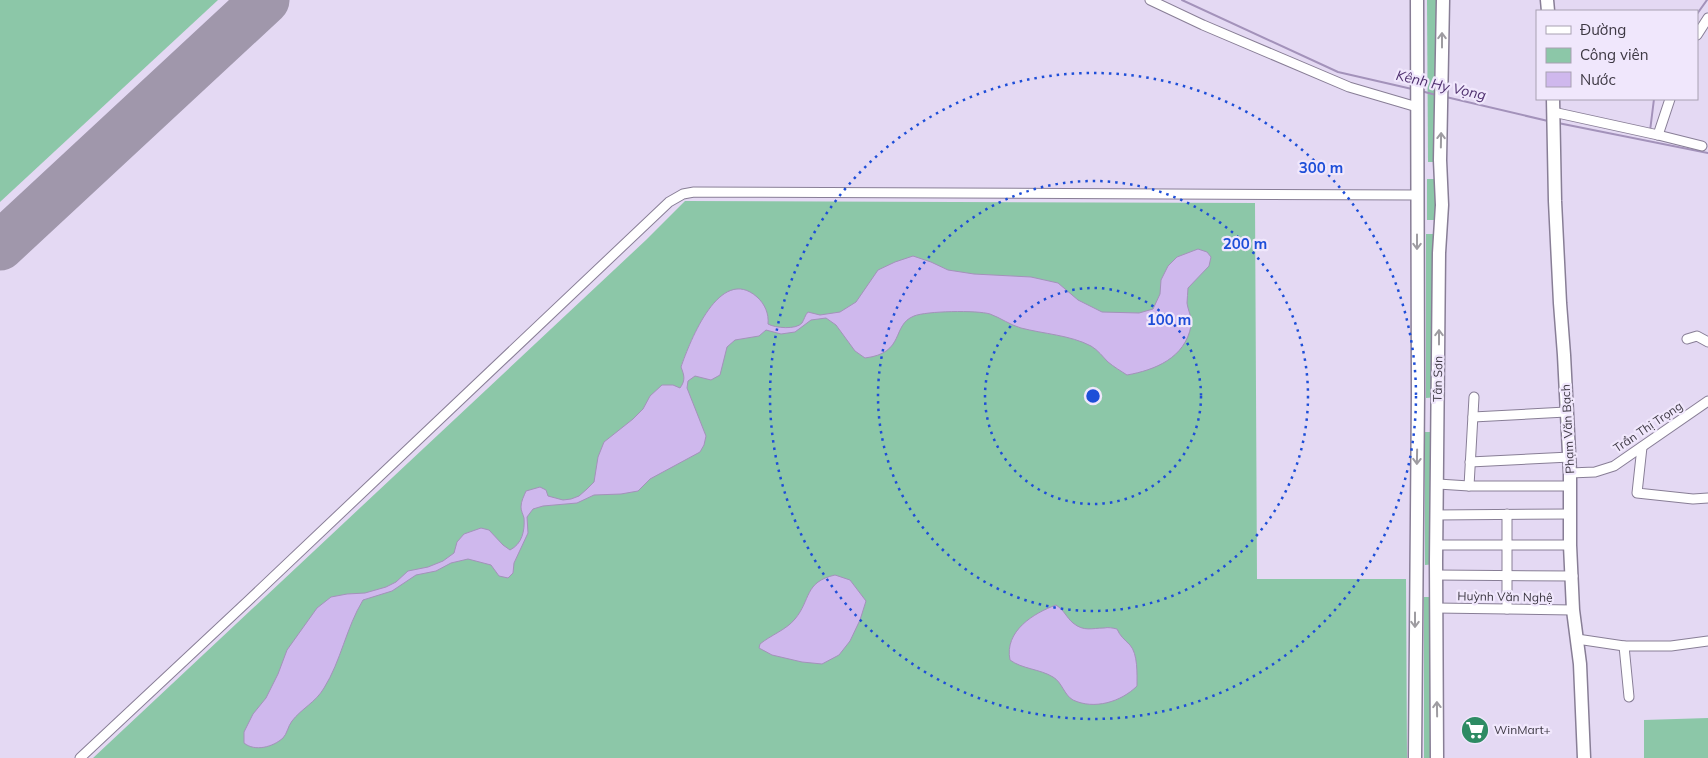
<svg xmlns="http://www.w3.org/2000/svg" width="1708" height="758" viewBox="0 0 1708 758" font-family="Mulish,sans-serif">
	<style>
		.green { fill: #8cc7a8 }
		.water { fill: #cfb8ed; stroke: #a392ba }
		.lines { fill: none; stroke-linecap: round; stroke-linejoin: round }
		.stream { stroke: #a392ba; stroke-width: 2 }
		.runway { stroke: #a097ab; stroke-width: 49 }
		.street-casing { stroke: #887e96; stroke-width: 11 }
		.secondary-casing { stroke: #887e96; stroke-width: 15 }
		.street { stroke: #fff; stroke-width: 9 }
		.secondary { stroke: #fff; stroke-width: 12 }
		.oneway { stroke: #9e9ca1 }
		.ring { fill: none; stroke: #1d4ed8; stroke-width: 2.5; stroke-dasharray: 2.5 5 }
		.labels { text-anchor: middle; stroke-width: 4.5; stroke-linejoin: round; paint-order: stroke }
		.street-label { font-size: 12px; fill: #3d3843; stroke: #f0e7fc }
		.poi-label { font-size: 12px; fill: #3d3843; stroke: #f0e7fc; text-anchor: start }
		.water-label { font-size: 14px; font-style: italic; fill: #4e2f6e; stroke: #f0e7fc }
		.centre { fill: #1d4ed8; stroke: #f0e7fc; stroke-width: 2.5 }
		.ring-label { font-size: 15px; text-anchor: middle; font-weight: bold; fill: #1d4ed8; stroke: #f0e7fc; stroke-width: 4.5; stroke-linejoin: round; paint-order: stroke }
	</style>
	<rect width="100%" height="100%" fill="#e4d9f3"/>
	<!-- green -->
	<g class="green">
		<polygon points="0,0 218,0 0,202"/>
		<polygon points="1427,0 1440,0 1440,162 1428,162"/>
		<rect x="1427" y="179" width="12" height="41"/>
		<polygon points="685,201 1255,203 1257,579 1406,579 1407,758 93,758 646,240"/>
		<polygon points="1426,234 1439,234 1439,397 1426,398"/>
		<polygon points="1425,432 1437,432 1436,564 1425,565"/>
		<polygon points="1424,597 1436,597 1437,758 1424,758"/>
		<polygon points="1708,718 1708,758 1644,758 1644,720"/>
	</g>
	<!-- water -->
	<g class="water">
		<path d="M1198 249 1207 252 1211 257 1209 266 1188 288C1188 293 1187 298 1187 303 1188 311 1193 319 1191 326 1185 358 1155 370 1127 375 1121 371 1114 367 1108 362 1103 357 1098 350 1091 346 1070 335 1044 334 1021 328 1010 325 1001 318 990 314 977 310 926 311 914 316 891 325 906 353 865 358L855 351 836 325 826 318 811 320 795 332 781 334 766 330 759 336 735 340 727 347 720 375 711 380 695 376 688 381 687 388 706 436 704 445 700 452 650 479 638 491 621 494 594 495 577 503 543 506 533 509 527 517 528 533 514 563 513 573 508 578 499 576 491 565 468 559 451 563 436 571 416 575 392 591 363 600C346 628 341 661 324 688 316 702 301 709 292 721 288 726 287 734 283 738 273 747 255 752 244 743V732L253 714 266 698 278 674 287 650 317 608 331 597 347 594 365 593 386 587 396 582 408 571 428 567 443 561 454 553 457 542 464 534 481 528 489 530 503 545 510 550C522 544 525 531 524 518 523 514 521 511 521 507 521 501 524 496 526 491L540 487 546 490 548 496 563 500 571 499 579 496 587 489 594 482 598 457 604 442 633 419 643 409 650 396 662 385H673L680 388C686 380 684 375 681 367 690 341 720 264 757 297 765 304 769 314 768 324 775 328 796 330 802 323 804 320 805 315 808 312L820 315 840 312 856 302 878 270 895 262 913 256 931 262 948 270 974 274 1031 277 1058 283 1078 300 1102 312 1139 313 1153 309 1160 294 1161 280 1168 266 1177 257Z"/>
		<path d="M835 575 850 580 866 601 860 620 850 641 839 655 822 664 802 662 772 655 759 648 760 644C771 635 786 630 795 619 811 600 804 582 835 575Z"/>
		<path d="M1056 605C1065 611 1066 617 1073 623 1084 632 1092 628 1104 628 1108 627 1113 628 1117 629 1120 636 1124 639 1130 645 1138 654 1137 674 1137 686 1121 702 1094 710 1073 700 1064 695 1062 682 1053 677 1040 669 1022 669 1010 660 1004 631 1034 613 1056 605Z"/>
	</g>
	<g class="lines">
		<!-- stream -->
		<g class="stream">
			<polyline points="1182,0 1338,72 1412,89"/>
			<polyline points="1697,14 1707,0"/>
			<polyline points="1421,91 1436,95"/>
			<polyline points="1446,97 1548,121"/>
			<polyline points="1558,123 1708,153"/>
			<polyline points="1650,131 1654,99"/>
		</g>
		<!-- runway -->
		<polyline class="runway" points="0,246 265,0"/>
		<defs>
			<g id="street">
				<polyline points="1150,0 1203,25 1349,87 1417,107"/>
				<polyline points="1697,35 1708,18"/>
				<polyline points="1553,112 1658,135 1702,146"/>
				<polyline points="1658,135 1670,99"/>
				<polyline points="1687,339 1697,336 1708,342"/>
				<polyline points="1473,417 1566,412"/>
				<polyline points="1642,447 1637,493 1693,499 1708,498"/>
				<polyline points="1470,462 1570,457"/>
				<polyline points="1570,473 1595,472 1614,466 1708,401"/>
				<polyline points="1438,484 1469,486 1570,486"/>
				<polyline points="1469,486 1474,397"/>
				<polyline points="1436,515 1571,514"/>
				<polyline points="1436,545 1570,545"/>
				<polyline points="1436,575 1573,576"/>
				<polyline points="1436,608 1573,610"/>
				<polyline points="1507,609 1507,514"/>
				<polyline points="1577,639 1624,646 1671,646 1708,641"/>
				<polyline points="1624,646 1629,697"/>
				<polyline points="80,758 249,600 669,202 683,194 694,192 1417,195"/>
			</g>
			<g id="secondary">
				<polyline points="1547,0 1548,11"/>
				<polyline points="1553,99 1555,201 1560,303 1564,355 1570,473 1570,545 1573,610 1580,664 1584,758"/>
				<polyline points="1415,758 1418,393 1417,0"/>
				<polyline points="1437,758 1436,562 1439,253 1442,205 1440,160 1443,0"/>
			</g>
		</defs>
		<!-- street casing -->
		<use href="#street" class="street-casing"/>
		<!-- secondary casing -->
		<use href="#secondary" class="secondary-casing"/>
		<!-- street -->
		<use href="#street" class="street"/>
		<!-- secondary -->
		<use href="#secondary" class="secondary"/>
	</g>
	<!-- one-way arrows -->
	<defs><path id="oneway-shaft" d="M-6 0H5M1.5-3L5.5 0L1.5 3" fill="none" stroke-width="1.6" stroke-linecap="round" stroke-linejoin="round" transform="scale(1.25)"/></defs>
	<g class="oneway">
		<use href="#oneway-shaft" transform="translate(1442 40) rotate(-90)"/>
		<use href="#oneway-shaft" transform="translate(1441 140) rotate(-89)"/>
		<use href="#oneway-shaft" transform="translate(1417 242) rotate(90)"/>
		<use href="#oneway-shaft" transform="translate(1439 337) rotate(-90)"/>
		<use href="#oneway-shaft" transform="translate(1417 457) rotate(91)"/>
		<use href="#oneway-shaft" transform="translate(1415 620) rotate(90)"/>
		<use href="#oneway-shaft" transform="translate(1437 709) rotate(-91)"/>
	</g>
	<!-- distance rings -->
	<g class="ring">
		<circle cx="1093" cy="396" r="108"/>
		<circle cx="1093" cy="396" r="215"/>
		<circle cx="1093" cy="396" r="323"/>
	</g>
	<!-- icons -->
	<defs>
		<symbol id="supermarket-disc" viewBox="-11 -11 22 22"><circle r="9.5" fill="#2d8b63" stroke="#f0e7fc"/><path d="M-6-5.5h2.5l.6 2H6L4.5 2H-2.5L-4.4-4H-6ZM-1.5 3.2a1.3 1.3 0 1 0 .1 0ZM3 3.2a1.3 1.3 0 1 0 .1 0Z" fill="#fff"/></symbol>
	</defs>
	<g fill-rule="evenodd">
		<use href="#supermarket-disc" x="1459" y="714" width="32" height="32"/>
	</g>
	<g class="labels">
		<!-- street labels -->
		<g class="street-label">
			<text transform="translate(1438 379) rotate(-89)" y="4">Tân Sơn</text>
			<text transform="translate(1648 427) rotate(-34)" y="4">Trần Thị Trọng</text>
			<text transform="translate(1568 429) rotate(-93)" y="4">Phạm Văn Bạch</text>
			<text transform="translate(1505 597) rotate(1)" y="4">Huỳnh Văn Nghệ</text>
		</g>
		<!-- poi labels -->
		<g class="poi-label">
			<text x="1494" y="734">WinMart+</text>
		</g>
		<!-- water labels -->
		<g class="water-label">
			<text transform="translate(1441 85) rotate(13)" y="5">Kênh Hy Vọng</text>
		</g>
	</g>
	<circle cx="1093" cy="396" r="8" class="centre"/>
	<g class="ring-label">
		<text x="1321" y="173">300 m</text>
		<text x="1245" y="249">200 m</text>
		<text x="1169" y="325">100 m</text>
	</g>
	<!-- legend -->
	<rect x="1536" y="10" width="162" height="90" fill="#f0e7fc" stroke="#a8a1b2"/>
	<rect x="1546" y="26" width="25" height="8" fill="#ffffff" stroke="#a8a1b2"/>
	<text x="1580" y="35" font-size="15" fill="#3d3843">Đường</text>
	<rect x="1546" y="48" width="25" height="15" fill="#8cc7a8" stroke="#a8a1b2"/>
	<text x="1580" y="60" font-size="15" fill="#3d3843">Công viên</text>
	<rect x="1546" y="72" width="25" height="15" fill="#cfb8ed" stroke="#a8a1b2"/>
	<text x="1580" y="85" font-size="15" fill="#3d3843">Nước</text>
</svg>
